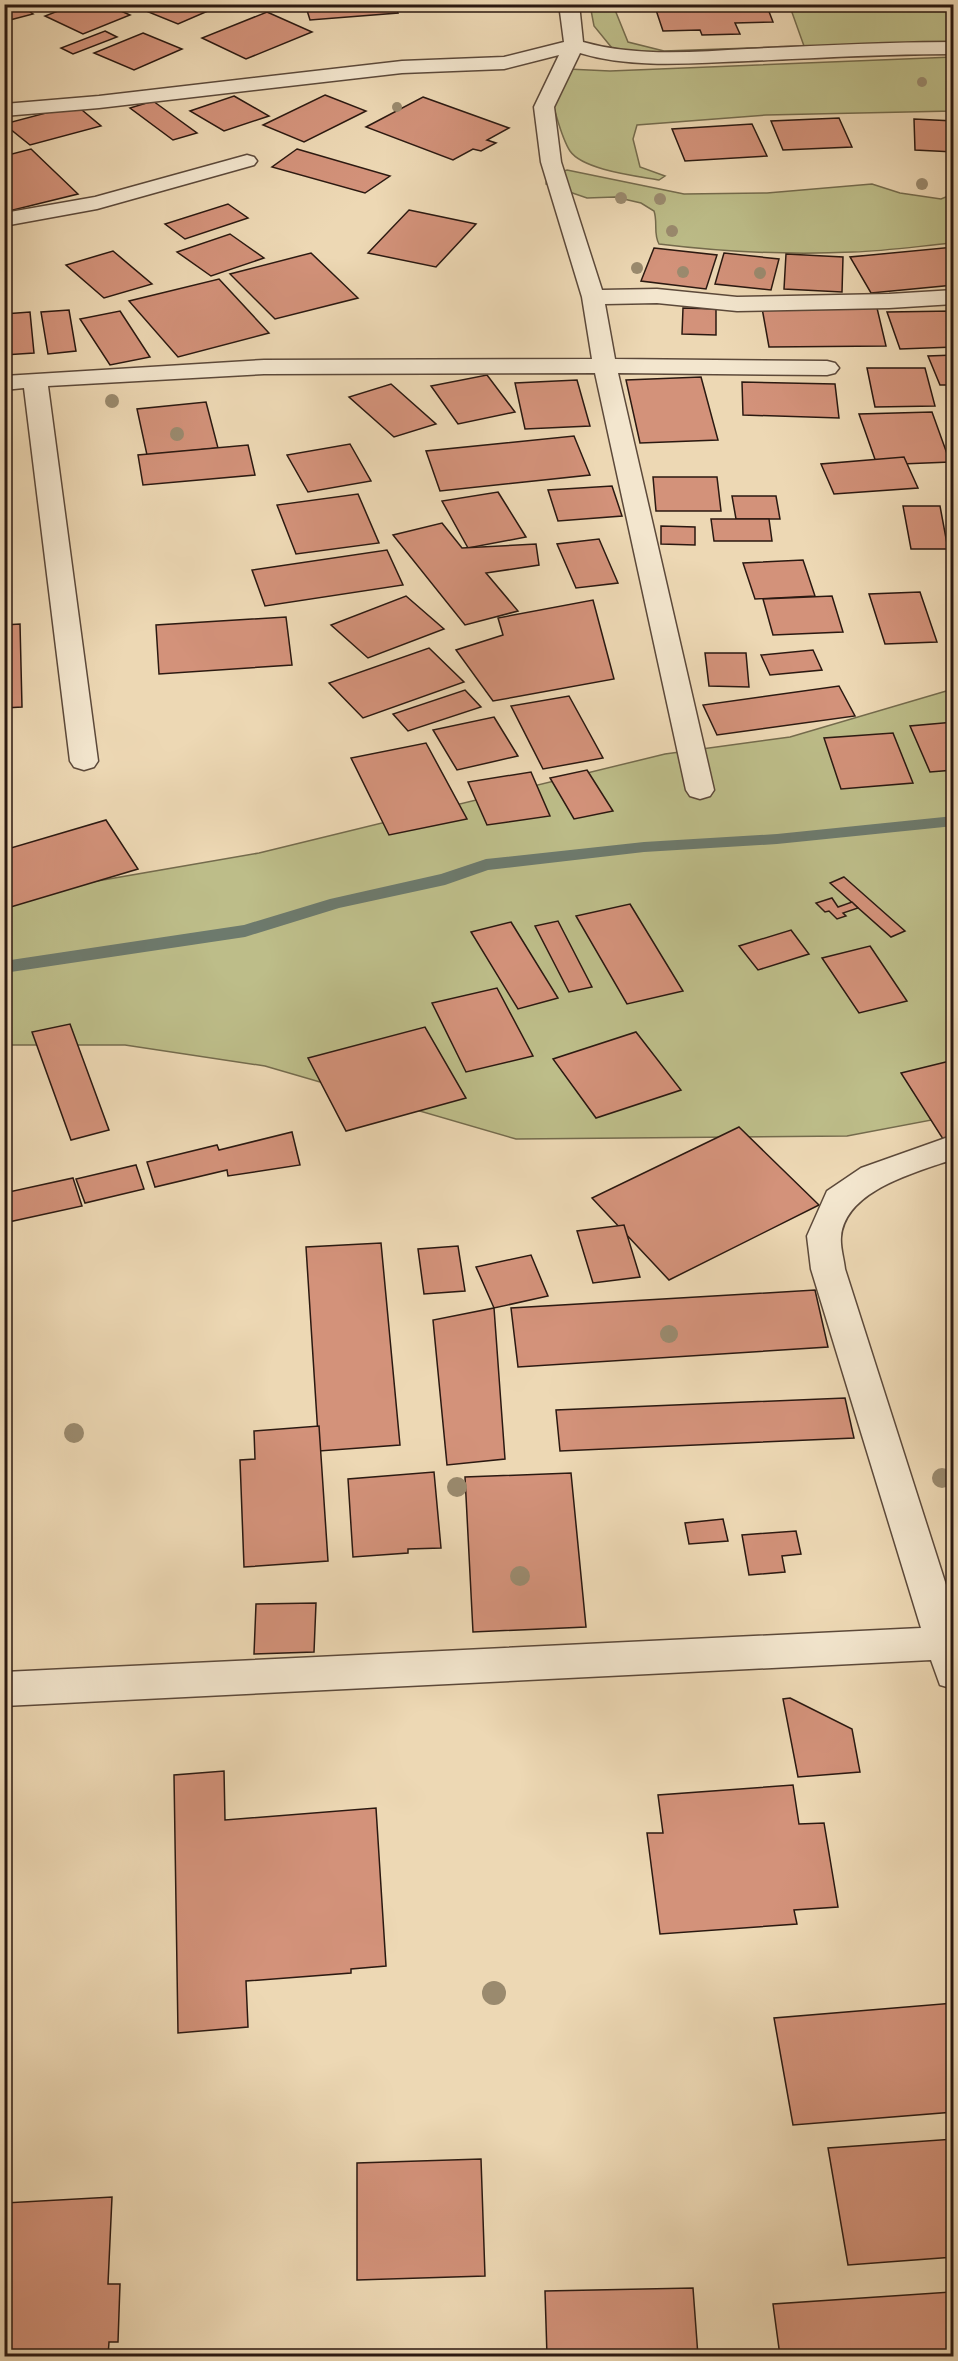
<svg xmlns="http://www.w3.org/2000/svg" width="958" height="2361" viewBox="0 0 958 2361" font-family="'IM FELL French Canon',serif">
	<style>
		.green { fill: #bdbd89; stroke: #746b4d; stroke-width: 1.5 }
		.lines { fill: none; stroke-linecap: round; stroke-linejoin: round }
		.stream { fill: #6d7a6d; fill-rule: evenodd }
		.building { fill: #d3927a; stroke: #2b1911; stroke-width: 1.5 }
		.street-casing { stroke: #5c493a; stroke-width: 3 }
		.street { fill: #f3e6ce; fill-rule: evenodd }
		.tree { fill: #9a8a6e }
	</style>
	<rect width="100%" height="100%" fill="#edd8b4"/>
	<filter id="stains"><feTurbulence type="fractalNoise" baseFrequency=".00333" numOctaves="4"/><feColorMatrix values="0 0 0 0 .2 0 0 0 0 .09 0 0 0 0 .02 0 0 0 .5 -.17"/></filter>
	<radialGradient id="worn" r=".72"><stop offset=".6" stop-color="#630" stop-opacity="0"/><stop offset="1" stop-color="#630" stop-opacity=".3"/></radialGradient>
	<!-- green -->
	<g class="green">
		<polygon points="789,4 953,5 953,42 650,54 612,48 594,26 590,5 613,5 628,42 664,51 804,46"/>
		<path d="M953 57V111L766 115 637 125 633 139 640 167 665 176 659 180C637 176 583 170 570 151 561 137 557 116 552 102L568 69 610 71Z"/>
		<path d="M567 170 684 194 767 193 872 184 900 193 941 199 953 194V243C920 246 886 251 853 252 788 255 724 252 659 244 653 233 658 223 654 211L641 203 615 197 587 198 546 184 547 176Z"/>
		<polygon points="953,689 953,1116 847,1136 516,1139 265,1066 125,1045 5,1045 5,897 259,853 665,754 790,737"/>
	</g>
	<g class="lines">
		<!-- stream -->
		<polygon class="stream" points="954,816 954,826 777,844 644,852 488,870 445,885 339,908 245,937 4,973 4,961 244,925 330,899 441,874 486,859 644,842 777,834"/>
	</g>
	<!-- building -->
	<g class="building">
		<polygon points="4,4 19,4 33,14 6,21"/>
		<polygon points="76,4 105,4 130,15 83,34 45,16"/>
		<polygon points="162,4 224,4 178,24 146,11"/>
		<polygon points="305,4 395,4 398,13 310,20"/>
		<polygon points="654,4 756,4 757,9 768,9 773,22 735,23 740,34 702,35 700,30 663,31"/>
		<polygon points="267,12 312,32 246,59 202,38"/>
		<polygon points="105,31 117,37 73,54 61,48"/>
		<polygon points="143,33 182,49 134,70 94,53"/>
		<polygon points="325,95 366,111 304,142 263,125"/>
		<polygon points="234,96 269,116 224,131 190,111"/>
		<polygon points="423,97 509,128 487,140 496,143 481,151 473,149 453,160 366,127"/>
		<polygon points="153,101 197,133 173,140 130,108"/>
		<polygon points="76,105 101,126 30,145 4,124"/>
		<polygon points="839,118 852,147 783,150 771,121"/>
		<polygon points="914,119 954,121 954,152 915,150"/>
		<polygon points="752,124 767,156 685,161 672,129"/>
		<polygon points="31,149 78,194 9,211 4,206 4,156"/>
		<polygon points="297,149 390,176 365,193 272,167"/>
		<polygon points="228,204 248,218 185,239 165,224"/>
		<polygon points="409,210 476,224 436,267 368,253"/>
		<polygon points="230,234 264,258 211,276 177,252"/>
		<polygon points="954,247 954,285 871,293 850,257"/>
		<polygon points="654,248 717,255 706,289 641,281"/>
		<polygon points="113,251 152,284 104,298 66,265"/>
		<polygon points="311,253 358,298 275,319 230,274"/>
		<polygon points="724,253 779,259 771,290 715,284"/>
		<polygon points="786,254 843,257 842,292 784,289"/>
		<polygon points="219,279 269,333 178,357 129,301"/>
		<polygon points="683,308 716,309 716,335 682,334"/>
		<polygon points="762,308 877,308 886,346 769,347"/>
		<polygon points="69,310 76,351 48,354 41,312"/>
		<polygon points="120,311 150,357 110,365 80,319"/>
		<polygon points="954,311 954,347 900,349 887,312"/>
		<polygon points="30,312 34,353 4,355 4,314"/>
		<polygon points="954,355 954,385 940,385 928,356"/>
		<polygon points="867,368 925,368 935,406 875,407"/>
		<polygon points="487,375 515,412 458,424 431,386"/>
		<polygon points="701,377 718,440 640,443 626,380"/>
		<polygon points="577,380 590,426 525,429 515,383"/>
		<polygon points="742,382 835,384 839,418 743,415"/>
		<polygon points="391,384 436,424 394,437 349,397"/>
		<polygon points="206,402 218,448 147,455 137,409"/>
		<polygon points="932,412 950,462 877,465 859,414"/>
		<polygon points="574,436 590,475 440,491 426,451"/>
		<polygon points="350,444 371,481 308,492 287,455"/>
		<polygon points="248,445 255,475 143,485 138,455"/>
		<polygon points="904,457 918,488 834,494 821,464"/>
		<polygon points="653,477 717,477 721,511 656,511"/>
		<polygon points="612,486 622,516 558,521 548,490"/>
		<polygon points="498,492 526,537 468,548 442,501"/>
		<polygon points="358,494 379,543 296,554 277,505"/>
		<polygon points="732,496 776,496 780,519 736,519"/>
		<polygon points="903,506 940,506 948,549 911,549"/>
		<polygon points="711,519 769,519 772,541 714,541"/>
		<polygon points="442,523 462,548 536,544 539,565 486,573 518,611 465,625 393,535"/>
		<polygon points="661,526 695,527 695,545 661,544"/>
		<polygon points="599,539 618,583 576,588 557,544"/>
		<polygon points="387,550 403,585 265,606 252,570"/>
		<polygon points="803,560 815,596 755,599 743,563"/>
		<polygon points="920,592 937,642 885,644 869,594"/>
		<polygon points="406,596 444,629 368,658 331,625"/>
		<polygon points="832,596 843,632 773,635 763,599"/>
		<polygon points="593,600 614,679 493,701 456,650 503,635 498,618"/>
		<polygon points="286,617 292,665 159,674 156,625"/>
		<polygon points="20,624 22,707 4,708 4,625"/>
		<polygon points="429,648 464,682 363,718 329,683"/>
		<polygon points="813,650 822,670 770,675 761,655"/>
		<polygon points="705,653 746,653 749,687 709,686"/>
		<polygon points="839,686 855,716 717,735 703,705"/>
		<polygon points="465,690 481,707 408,731 393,714"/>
		<polygon points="569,696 603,758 543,769 511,706"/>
		<polygon points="494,717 518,756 457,770 433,730"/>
		<polygon points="954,722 954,770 930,772 910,726"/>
		<polygon points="893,733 913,783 841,789 824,738"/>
		<polygon points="426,743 467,819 389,835 351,758"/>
		<polygon points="587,770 613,811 574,819 550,778"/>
		<polygon points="531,772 550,816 487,825 468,782"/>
		<polygon points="106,820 138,869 4,909 4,850"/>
		<polygon points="844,877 905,931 891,937 830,883"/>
		<polygon points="832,898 838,907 852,902 858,908 843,913 846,916 837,919 829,911 825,912 816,903"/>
		<polygon points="630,904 683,991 627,1004 576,916"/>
		<polygon points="558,921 592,987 569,992 535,926"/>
		<polygon points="511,922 558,998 518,1009 471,932"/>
		<polygon points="791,930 809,954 758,970 739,946"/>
		<polygon points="870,946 907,1001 859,1013 822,958"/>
		<polygon points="497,988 533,1056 466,1072 432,1003"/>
		<polygon points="70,1024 109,1130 71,1140 32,1032"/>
		<polygon points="425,1027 466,1098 346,1131 308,1058"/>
		<polygon points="636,1032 681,1090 596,1118 553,1059"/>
		<polygon points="954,1060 954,1136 943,1139 901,1073"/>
		<polygon points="739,1127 819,1205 669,1280 592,1198"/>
		<polygon points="292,1132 300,1165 228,1176 227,1170 155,1187 147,1162 217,1145 219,1150"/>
		<polygon points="136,1165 144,1189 85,1203 76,1179"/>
		<polygon points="73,1178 82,1206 4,1223 4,1193"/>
		<polygon points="624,1225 640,1277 593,1283 577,1231"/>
		<polygon points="381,1243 400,1445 319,1451 306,1247"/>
		<polygon points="458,1246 465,1291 424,1294 418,1249"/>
		<polygon points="531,1255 548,1296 494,1308 476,1267"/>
		<polygon points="815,1290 828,1347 518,1367 511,1308"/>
		<polygon points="494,1308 505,1459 447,1465 433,1320"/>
		<polygon points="845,1398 854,1438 560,1451 556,1410"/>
		<polygon points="319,1426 328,1561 244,1567 240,1460 255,1459 254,1431"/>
		<polygon points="434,1472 441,1548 408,1549 408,1553 353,1557 348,1479"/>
		<polygon points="571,1473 586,1627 473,1632 465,1477"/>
		<polygon points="723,1519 728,1541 689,1544 685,1523"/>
		<polygon points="796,1531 801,1554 782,1556 785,1572 749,1575 742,1535"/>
		<polygon points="316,1603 314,1652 254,1654 256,1604"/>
		<polygon points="790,1698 852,1729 860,1772 798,1777 783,1699"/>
		<polygon points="224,1771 225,1820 376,1808 386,1966 351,1969 351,1973 246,1981 248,2027 178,2033 174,1775"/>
		<polygon points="793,1785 799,1824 824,1823 838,1907 794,1910 797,1924 660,1934 647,1833 663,1833 658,1795"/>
		<polygon points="954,2003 954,2112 793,2125 774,2018"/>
		<polygon points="954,2139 954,2257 848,2265 828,2148"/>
		<polygon points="481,2159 485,2276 357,2280 357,2163"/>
		<polygon points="4,2194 6,2194 5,2203 112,2197 108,2284 120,2284 118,2342 109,2342 108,2356 4,2356"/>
		<polygon points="693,2288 698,2356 547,2356 545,2291"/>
		<polygon points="951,2292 954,2308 954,2356 780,2356 773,2304"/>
	</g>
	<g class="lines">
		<defs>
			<g id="street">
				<path d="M559 4H579L583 42C636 57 693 52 747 49 816 46 885 42 954 42V54C885 54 817 58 748 61 693 63 633 69 580 53L554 107 561 162 602 290 657 289 737 297 889 294 954 290V304L889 308 737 311 657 303 605 304 615 359 827 361 835 363 839 368 835 373 827 375 618 373 714 790 710 796 700 799 690 796 686 790 595 373 264 374 48 386 98 761 94 767 84 770 74 767 70 761 24 388 4 390V376L264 360 592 359 582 297 541 162 534 107 559 55 504 69 402 73 99 108 4 116V104L99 96 402 61 504 57 564 42Z"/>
				<polygon points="247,155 254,157 257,161 254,165 97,209 4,226 4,213 95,197"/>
				<path d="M954 1135V1159C917 1172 845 1190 841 1237 840 1247 844 1259 845 1269L954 1610V1689L940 1685 931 1660 4 1706V1672L921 1628 811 1269 807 1236 827 1191 861 1168Z"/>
			</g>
		</defs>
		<!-- street casing -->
		<use href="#street" class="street-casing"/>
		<!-- street -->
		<use href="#street" class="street"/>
	</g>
	<!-- trees -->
	<g class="tree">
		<circle cx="922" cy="82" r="5"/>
		<circle cx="397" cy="107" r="5"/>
		<circle cx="922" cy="184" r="6"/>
		<circle cx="621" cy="198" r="6"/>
		<circle cx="660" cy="199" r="6"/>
		<circle cx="672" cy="231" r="6"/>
		<circle cx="637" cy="268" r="6"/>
		<circle cx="683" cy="272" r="6"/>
		<circle cx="760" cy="273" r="6"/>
		<circle cx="112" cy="401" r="7"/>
		<circle cx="177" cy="434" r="7"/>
		<circle cx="669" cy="1334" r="9"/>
		<circle cx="74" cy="1433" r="10"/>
		<circle cx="942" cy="1478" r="10"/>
		<circle cx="457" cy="1487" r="10"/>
		<circle cx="520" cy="1576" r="10"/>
		<circle cx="494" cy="1993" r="12"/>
	</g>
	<!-- margin -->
	<rect width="958" height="2361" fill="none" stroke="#edd8b4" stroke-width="24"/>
	<rect x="6" y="6" width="946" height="2349" fill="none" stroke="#2b1911" stroke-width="3"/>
	<rect x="12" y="12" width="934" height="2337" fill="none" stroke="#2b1911" stroke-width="1.5"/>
	<rect width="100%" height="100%" filter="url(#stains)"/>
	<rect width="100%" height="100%" fill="url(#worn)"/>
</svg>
